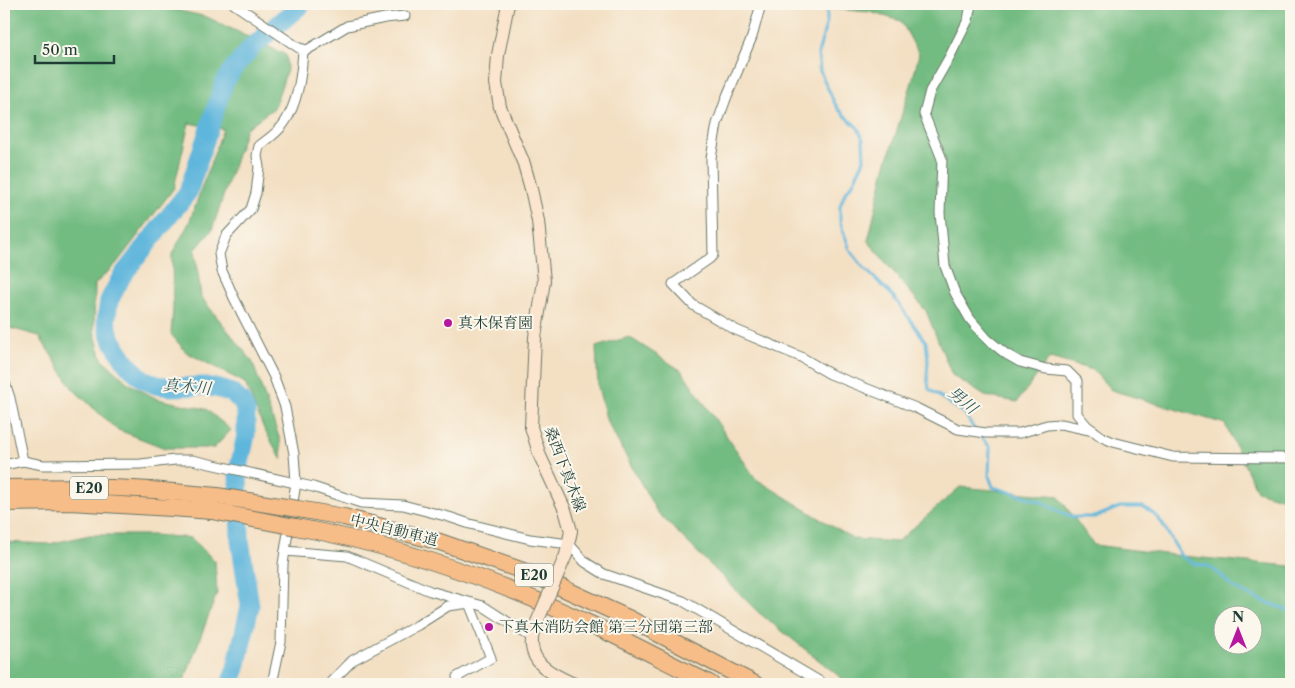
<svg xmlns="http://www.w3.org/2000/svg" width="1295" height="688" viewBox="0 0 1295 688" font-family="'Libre Caslon Text','Noto Serif JP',serif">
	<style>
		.forest { fill: #72bb81; stroke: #487c5a; fill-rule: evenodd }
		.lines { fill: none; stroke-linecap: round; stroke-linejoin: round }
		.stream { stroke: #5fb6dc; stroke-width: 3 }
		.river { stroke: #5fb6dc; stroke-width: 19 }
		.minor-casing { stroke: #697666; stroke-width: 11 }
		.secondary-casing { stroke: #697666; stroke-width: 14 }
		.motorway-casing { stroke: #697666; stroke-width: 18 }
		.minor { stroke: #fff; stroke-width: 9 }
		.secondary { stroke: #fce5cf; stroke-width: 12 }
		.motorway { stroke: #f7bd88; stroke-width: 16 }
		.secondary-bridge-casing { stroke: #697666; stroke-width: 14; stroke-linecap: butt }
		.motorway-bridge-casing { stroke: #697666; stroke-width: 18; stroke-linecap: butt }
		.secondary-bridge { stroke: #fce5cf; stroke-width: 12 }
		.motorway-bridge { stroke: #f7bd88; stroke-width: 16 }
		.poi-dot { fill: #b5179e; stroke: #fbf7ec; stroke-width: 2 }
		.labels { text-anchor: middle; stroke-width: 4; stroke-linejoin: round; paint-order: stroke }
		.shield { fill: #fbf7ec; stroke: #61756b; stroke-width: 1 }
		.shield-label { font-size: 14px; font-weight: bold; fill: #1f3d34 }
		.poi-label { font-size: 15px; fill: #1f3d34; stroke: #fbf7ec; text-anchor: start }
		.street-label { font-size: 15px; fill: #1f3d34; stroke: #fbf7ec }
		.water-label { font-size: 16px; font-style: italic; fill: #2f5b5e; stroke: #fbf7ec }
	</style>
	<rect width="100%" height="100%" fill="#fbf7ec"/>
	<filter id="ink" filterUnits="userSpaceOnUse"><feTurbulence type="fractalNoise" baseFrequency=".02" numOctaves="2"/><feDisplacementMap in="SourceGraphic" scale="10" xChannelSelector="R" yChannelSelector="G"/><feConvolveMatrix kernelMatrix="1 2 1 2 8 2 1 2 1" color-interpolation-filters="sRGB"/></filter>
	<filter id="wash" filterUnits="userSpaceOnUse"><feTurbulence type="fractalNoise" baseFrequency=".0096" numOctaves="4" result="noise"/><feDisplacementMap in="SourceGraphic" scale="20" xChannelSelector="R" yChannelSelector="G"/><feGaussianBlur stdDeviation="1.12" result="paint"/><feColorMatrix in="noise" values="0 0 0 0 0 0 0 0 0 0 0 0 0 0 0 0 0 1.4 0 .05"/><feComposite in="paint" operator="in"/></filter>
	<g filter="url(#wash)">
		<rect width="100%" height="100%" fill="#f3dfc2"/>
		<!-- forest -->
		<g class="forest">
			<polygon points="4,4 154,5 207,17 286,55 287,70 274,108 246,128 212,230 195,250 201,297 252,361 280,440 282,460 264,429 245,383 186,352 171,334 173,308 172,254 189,223 223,129 189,123 174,188 116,264 95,284 94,331 102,359 128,383 157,399 206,409 231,430 214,448 165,448 116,429 73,389 39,336 10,328 4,336"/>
			<polygon points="807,4 1291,4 1291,501 1257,491 1225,424 1111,390 1093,370 1050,358 1017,402 985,396 952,375 926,311 868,241 885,168 912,82 919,54 901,21 870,12 808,7"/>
			<path d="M629 337 682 371 756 479 853 539 897 542 960 487 1058 496 1094 545 1181 556 1291 566V684H849L758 612 657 512 607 422 598 387 596 347ZM1222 616H1252V646H1222Z"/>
			<polygon points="90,535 153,535 191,538 215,561 217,593 183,684 4,684 4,542 49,544"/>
		</g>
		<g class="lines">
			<!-- stream -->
			<g class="stream">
				<polyline points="827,4 827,21 818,54 820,71 834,102 839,110 858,128 863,139 864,160 853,183 845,193 840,206 840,222 850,250 864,268 893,296 926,342 928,360 927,376 929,389 965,414 974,429"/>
				<polyline points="978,434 990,447 989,476 993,487 1040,501 1060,512 1073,517 1095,517 1120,507 1143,507 1153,513 1162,523 1181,556 1192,563 1207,566 1217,572 1234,588 1257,599 1291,611"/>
			</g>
			<!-- river -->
			<polyline class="river" points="230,684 236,668 250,606 240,540 238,472 246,435 246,411 241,401 232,393 220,389 205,386 171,387 156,385 143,379 128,365 118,350 110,336 106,321 109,301 122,276 188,192 224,83 233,69 252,47 302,4"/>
		</g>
	</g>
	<g filter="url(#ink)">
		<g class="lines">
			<defs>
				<g id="minor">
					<polyline points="234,4 299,48 307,50 347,26 385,18 405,16"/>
					<polyline points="761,4 752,37 727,96 717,124 711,158 713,255 709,259 673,284 693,305 736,330 801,357 830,374 916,408 958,429 986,433 1020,433 1047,425 1061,424 1094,431"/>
					<polyline points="971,4 968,20 950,56 930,91 924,114 942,159 940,213 945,266 955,293 970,319 987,339 1006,354 1020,362 1046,369 1067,371 1077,381 1077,414 1087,426 1102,437 1113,442 1173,457 1291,458"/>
					<path d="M303 49C302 72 298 102 285 122 279 132 268 139 259 146L257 156 259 167 256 193 251 209 226 236 219 254 222 271 234 298 274 377 285 407 294 454 296 483 285 551 347 556 430 591 483 606 531 637"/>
					<polyline points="4,380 10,398 23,461"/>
					<polyline points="4,465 23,461 43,465 141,464 175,460 192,460 313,487 361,503 403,505 449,517 470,524 530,539 569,544 585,562 604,574 683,601 824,684"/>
					<polyline points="272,684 281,642 283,564 285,551"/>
					<polyline points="329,684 353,660 418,625 448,606 470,603"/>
					<polyline points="459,684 457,677 491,658 469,603"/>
				</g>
				<g id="secondary">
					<polyline points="508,4 498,55 496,83 500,107 524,164 531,189 538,221 544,281 535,337 531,427 540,456 565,510 571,531 566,555"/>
					<path d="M534 629C524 661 549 673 574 684"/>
				</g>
				<g id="motorway">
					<path d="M4 488C60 487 117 486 173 492"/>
					<polyline points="4,503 70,502 172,508"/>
					<polyline points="298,509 344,517 440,542 532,574 630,619 755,684"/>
					<path d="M296 527C397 545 495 580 588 623 630 642 670 664 711 684"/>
				</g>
			</defs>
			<!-- minor casing -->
			<use href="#minor" class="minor-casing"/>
			<!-- secondary casing -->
			<use href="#secondary" class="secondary-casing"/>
			<!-- motorway casing -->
			<use href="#motorway" class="motorway-casing"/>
			<!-- minor -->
			<use href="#minor" class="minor"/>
			<!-- secondary -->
			<use href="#secondary" class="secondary"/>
			<!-- motorway -->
			<use href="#motorway" class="motorway"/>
			<defs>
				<polyline id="secondary-bridge" points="534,629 566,555"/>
				<g id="motorway-bridge">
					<polyline points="173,492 217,496 298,509"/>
					<polyline points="172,508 212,511 296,527"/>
				</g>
			</defs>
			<!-- secondary-bridge casing -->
			<use href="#secondary-bridge" class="secondary-bridge-casing"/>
			<!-- motorway-bridge casing -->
			<use href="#motorway-bridge" class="motorway-bridge-casing"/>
			<!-- secondary-bridge -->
			<use href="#secondary-bridge" class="secondary-bridge"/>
			<!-- motorway-bridge -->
			<use href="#motorway-bridge" class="motorway-bridge"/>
		</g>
	</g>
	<!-- markers -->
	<g class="poi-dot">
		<circle cx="448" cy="323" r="5"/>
		<circle cx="489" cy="627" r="5"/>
	</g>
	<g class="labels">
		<!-- shield labels -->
		<g class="shield">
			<rect x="70" y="476.5" width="38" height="23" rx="4"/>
			<rect x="515" y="563.5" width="38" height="23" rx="4"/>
		</g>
		<g class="shield-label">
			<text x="89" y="493">E20</text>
			<text x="534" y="580">E20</text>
		</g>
		<!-- poi labels -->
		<g class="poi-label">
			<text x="458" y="328">真木保育園</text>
			<text x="499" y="632">下真木消防会館 第三分団第三部</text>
		</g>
		<!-- street labels -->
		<g class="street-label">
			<text transform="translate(565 469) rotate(69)" y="5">桑西下真木線</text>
			<text transform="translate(394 530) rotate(14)" y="5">中央自動車道</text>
		</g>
		<!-- water labels -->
		<g class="water-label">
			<text transform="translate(187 386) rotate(5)" y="6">真木川</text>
			<text transform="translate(963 400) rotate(40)" y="6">男川</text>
		</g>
	</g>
	<!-- margin -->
	<rect width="1295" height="688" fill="none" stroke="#fbf7ec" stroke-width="20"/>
	<!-- north arrow -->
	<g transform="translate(1238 630)"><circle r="24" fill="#fbf7ec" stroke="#a3ada2"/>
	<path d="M0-4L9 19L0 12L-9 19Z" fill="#b5179e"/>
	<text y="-8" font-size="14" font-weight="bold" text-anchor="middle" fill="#1f3d34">N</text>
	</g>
	<!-- scale -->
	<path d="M35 55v8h79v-8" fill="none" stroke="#1f3d34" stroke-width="2.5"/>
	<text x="42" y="55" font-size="15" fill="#1f3d34" stroke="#fbf7ec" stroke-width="4" paint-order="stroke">50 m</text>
</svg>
